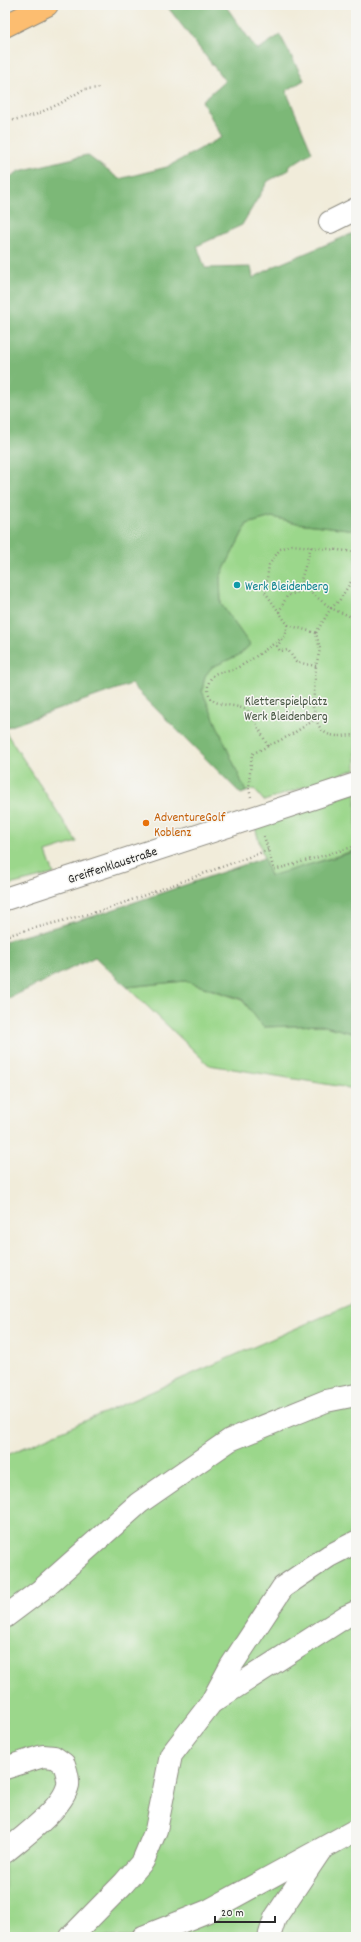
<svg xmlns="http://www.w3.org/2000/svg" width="361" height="1942" viewBox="0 0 361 1942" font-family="Dekko,sans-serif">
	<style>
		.green { fill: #9bd78b; stroke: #63815b }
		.forest { fill: #7cb877; stroke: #547251 }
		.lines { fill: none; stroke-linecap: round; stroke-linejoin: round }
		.minor-casing { stroke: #8e8c82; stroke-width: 24 }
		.major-casing { stroke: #8e8c82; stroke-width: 24 }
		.path { stroke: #8e8c82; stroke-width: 2.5; stroke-dasharray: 1 3; stroke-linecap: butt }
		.minor { stroke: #fff; stroke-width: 22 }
		.major { stroke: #fcbd6f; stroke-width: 22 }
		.culture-dot { fill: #0f9aa8; stroke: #f6f6f2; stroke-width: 1.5 }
		.food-dot { fill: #e8710a; stroke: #f6f6f2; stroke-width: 1.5 }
		.labels { text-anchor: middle; stroke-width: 3; stroke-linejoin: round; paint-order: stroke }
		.culture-label { font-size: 13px; fill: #0d838f; stroke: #f6f6f2; text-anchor: start }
		.park-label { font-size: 13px; fill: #475643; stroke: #f6f6f2 }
		.food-label { font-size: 13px; fill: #c56008; stroke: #f6f6f2; text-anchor: start }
		.street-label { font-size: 13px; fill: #2b2b2b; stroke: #f6f6f2 }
	</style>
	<rect width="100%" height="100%" fill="#f6f6f2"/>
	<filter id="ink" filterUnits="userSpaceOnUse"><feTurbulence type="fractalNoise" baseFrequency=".025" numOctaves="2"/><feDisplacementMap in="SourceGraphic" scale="8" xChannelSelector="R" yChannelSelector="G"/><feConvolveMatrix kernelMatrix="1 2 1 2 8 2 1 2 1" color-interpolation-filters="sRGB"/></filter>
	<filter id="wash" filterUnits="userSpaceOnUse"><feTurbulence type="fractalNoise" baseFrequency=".012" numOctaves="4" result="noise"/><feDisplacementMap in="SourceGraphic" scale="16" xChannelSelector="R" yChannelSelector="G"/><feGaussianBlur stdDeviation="0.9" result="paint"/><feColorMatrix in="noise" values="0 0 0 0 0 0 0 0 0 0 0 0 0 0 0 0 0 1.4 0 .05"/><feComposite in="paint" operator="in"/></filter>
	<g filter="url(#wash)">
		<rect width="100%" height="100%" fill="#f1ecda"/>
		<!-- green -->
		<g class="green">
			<polygon points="272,517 297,523 356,530 356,769 264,801 254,789 246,792 202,691 205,676 212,667 239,655 250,645 221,604 220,577 247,524"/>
			<polygon points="5,731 77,842 46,852 54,874 5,886"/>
			<polygon points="356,792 356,850 269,877 255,827"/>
			<polygon points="185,981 242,1000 264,1027 321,1025 356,1034 356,1089 209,1065 127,987"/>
			<polygon points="356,1302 356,1937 5,1937 5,1456"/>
		</g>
		<!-- forest -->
		<g class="forest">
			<polygon points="166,5 225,5 257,50 280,35 304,80 286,91 312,152 288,167 289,170 268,181 242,225 197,246 205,268 251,267 253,278 275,266 356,232 356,530 297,523 272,517 247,524 220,577 221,604 250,645 239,655 212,667 205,676 202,691 246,792 241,794 131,684 5,728 5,181 19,171 87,155 119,179 167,167 222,137 202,101 225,81"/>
			<polygon points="356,851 356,1034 321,1025 263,1027 242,999 185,981 127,987 95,957 5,1000 5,941 94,916 264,858 270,876"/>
		</g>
	</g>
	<g filter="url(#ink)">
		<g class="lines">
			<defs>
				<g id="minor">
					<polyline points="330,222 356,209"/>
					<polyline points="5,899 356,784"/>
					<polyline points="5,1617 41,1590 139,1503 230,1440 326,1401 356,1395"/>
					<polyline points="214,1701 345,1617 356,1612"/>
					<path d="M5 1768 43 1756 54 1757 64 1764C66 1770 69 1778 68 1785 63 1808 23 1837 5 1852"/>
					<polyline points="71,1937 124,1883 143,1861 156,1830 171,1755 211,1703 231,1666 283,1587 329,1556 356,1542"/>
					<polyline points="143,1937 208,1911 356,1830"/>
					<polyline points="269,1937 275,1918 320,1851"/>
				</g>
				<polyline id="major" points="5,26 47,5"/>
			</defs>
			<!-- minor casing -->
			<use href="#minor" class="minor-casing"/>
			<!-- major casing -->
			<use href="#major" class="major-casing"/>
			<!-- path -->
			<g class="path">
				<polyline points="5,122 35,115 61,103 84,89 101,88"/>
				<polyline points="311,547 301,580 306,589 331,608 339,601 356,574"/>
				<polyline points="279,612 287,596 306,589"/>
				<polyline points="288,625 316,633"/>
				<polyline points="316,666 296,662 288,650 280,651 277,646 285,636 288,625 265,592 269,565 280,549 292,545 356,552"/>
				<path d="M316 719C323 740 337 736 356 735"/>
				<path d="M268 746C262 736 257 722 250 713 238 700 207 712 208 687 208 682 211 677 215 674 220 671 228 672 233 670 250 662 267 648 282 638"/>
				<path d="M251 797C247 784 251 768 252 754L289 736 316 719 313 706 316 666 320 649 316 633 331 608C340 613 348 614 356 620"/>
				<polyline points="264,836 274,870 356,846"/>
				<polyline points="5,936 107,909 268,850"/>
			</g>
			<!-- minor -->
			<use href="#minor" class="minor"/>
			<!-- major -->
			<use href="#major" class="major"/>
		</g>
	</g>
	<!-- markers -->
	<circle class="culture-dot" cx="237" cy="585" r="4"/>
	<circle class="food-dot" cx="146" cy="823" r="4"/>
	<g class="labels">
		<!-- culture labels -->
		<g class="culture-label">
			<text x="245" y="590">Werk Bleidenberg</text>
		</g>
		<!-- park labels -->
		<g class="park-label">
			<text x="286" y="705">Kletterspielplatz<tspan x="286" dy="15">Werk Bleidenberg</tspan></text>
		</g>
		<!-- food labels -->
		<g class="food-label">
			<text x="154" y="821">AdventureGolf<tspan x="154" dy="15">Koblenz</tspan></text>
		</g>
		<!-- street labels -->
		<g class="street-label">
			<text transform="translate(112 864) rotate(-18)" y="5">Greiffenklaustraße</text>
		</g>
	</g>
	<!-- margin -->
	<rect width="361" height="1942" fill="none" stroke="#f6f6f2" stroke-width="20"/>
	<!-- scale -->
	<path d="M215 1916v6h60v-6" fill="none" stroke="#2b2b2b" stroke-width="2"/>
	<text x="221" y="1916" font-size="12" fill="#2b2b2b" stroke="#f6f6f2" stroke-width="3" paint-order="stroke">20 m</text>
</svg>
